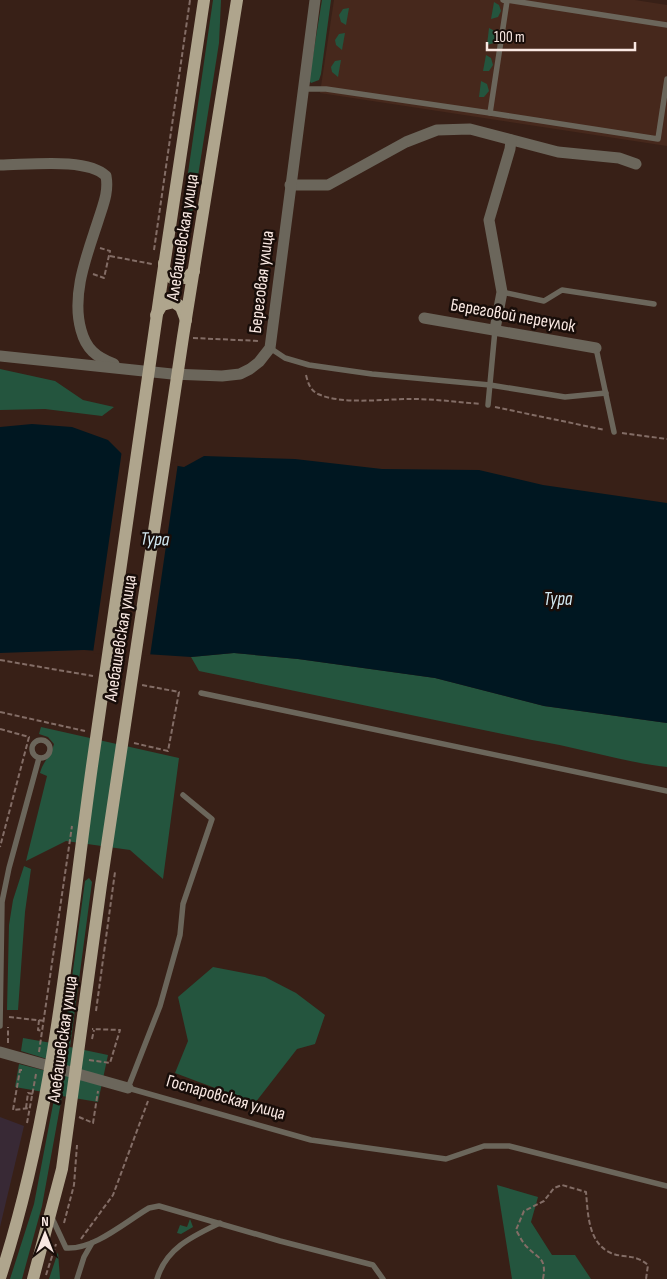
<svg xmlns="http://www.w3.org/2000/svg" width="667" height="1279" viewBox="0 0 667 1279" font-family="'Sofia Sans Condensed',sans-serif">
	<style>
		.built { fill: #46281c }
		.industrial { fill: #382935 }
		.green { fill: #24553e }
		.water { fill: #001721 }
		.pier { fill: #382017 }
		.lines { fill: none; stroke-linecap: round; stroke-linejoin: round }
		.path { stroke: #836d66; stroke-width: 2; stroke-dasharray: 5 2.5; stroke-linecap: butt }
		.service { stroke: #6b665b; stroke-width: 5.5 }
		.minor { stroke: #6b665b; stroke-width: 11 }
		.primary { stroke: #afa58d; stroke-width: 12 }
		.labels { text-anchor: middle; stroke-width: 5; stroke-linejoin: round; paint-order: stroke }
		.street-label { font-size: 18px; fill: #f9e8e2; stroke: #180d09 }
		.water-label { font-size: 19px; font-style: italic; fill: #d2e9f2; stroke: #180d09 }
	</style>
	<rect width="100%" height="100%" fill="#382017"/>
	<!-- built -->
	<polygon class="built" points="334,0 635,0 667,5 667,146 320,93"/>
	<!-- industrial -->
	<polygon class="industrial" points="0,1117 24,1126 0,1227"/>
	<!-- green -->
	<g class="green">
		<polygon points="213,0 221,0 219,43 183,271 176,273 174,270"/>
		<polygon points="322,0 331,0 321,74 319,80 311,83 309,80"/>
		<polygon points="494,2 499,5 501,11 498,17 491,19"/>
		<polygon points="349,8 346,25 341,22 339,15 343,9"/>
		<polygon points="489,28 495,31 497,39 494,43 487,45"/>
		<polygon points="345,33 342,50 336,45 335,40 339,34"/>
		<polygon points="486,55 491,58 493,65 489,71 483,71"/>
		<polygon points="341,60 338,77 332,72 331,67 335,61"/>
		<polygon points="481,81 487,84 489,91 484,97 479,97"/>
		<polygon points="0,369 55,381 83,400 114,407 102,416 45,409 0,410"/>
		<path d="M234 653 298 659 435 678 544 706 667 723V767C621 762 578 747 532 740L199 671 191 657Z"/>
		<path d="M41 727 179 758 163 879 130 850 66 841 26 861 47 776 40 773C43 761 51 756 54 744L48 737 39 734Z"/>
		<polygon points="24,866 31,869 25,912 18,1010 7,1010 9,925 13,900"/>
		<polygon points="89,878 92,882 70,1047 108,1055 98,1102 62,1096 42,1206 22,1279 10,1279 34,1204 55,1094 15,1087 19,1064 58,1074 60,1063 21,1051 23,1038 63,1045 85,881"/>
		<polygon points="213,967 265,977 296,993 325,1015 315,1044 297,1049 255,1103 175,1073 188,1041 178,997"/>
		<polygon points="497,1185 538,1197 531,1222 552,1255 575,1255 591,1279 512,1279"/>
		<polygon points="190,1219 193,1227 181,1234 177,1233 180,1225 187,1227"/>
		<polygon points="58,1252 60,1279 49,1279"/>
	</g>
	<!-- water -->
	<polygon class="water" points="32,424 72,427 108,440 125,457 184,467 204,456 295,459 382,469 479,470 543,485 667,503 667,723 544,706 435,678 298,659 234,653 191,657 84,650 0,653 0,427"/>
	<!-- pier -->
	<polygon class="pier" points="122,450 127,455 178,463 150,656 93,653"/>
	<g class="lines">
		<!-- path -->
		<g class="path">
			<polyline points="154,250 190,0"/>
			<polyline points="110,256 152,264"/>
			<polyline points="93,274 104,278 110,251 100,248"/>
			<polyline points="193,338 260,341"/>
			<path d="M306 375C308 383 310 390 318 394 342 405 384 399 411 399 434 399 457 402 481 404"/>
			<polyline points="495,407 605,430"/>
			<polyline points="622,433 667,439"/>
			<polyline points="0,660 93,676"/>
			<polyline points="0,712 85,731"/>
			<polyline points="0,729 29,737 0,847"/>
			<polyline points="134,743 168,751 179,692 142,685"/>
			<polyline points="96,1011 115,872"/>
			<polyline points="9,1017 45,1021"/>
			<polyline points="39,1020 38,1030 43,1031"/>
			<polyline points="92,1039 94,1030"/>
			<polyline points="8,1043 8,1027"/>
			<polyline points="39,1052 72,826"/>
			<polyline points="89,1060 110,1063 120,1030 92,1029"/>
			<polyline points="22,1070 20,1070 13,1110 30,1108"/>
			<polyline points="26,1108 28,1093 33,1094"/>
			<polyline points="79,1117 93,1123 98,1091"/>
			<polyline points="27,1123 36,1074"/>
			<polyline points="64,1223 74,1185 77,1145"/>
			<polyline points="81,1239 113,1195 148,1101"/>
			<polyline points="46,1275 56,1244"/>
			<path d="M543 1279C547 1257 538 1259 527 1247 522 1242 519 1235 516 1230L524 1211 544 1201 554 1188 562 1185 586 1192C588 1214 588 1243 611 1253 626 1259 633 1253 648 1265L646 1279"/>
		</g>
		<!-- service -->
		<g class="service">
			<polyline points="507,0 667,25"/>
			<polyline points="304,89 326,89 490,113 507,1 503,0"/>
			<polyline points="490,113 658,139 667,79"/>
			<polyline points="502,292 544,301 562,290 654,304"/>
			<polyline points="270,348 285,358 309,365 372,374 490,385 565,397 606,393"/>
			<polyline points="596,348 614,432"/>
			<polyline points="488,405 495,330"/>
			<polyline points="201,693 667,791"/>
			<circle cx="41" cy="749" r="9"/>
			<polyline points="183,795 212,819 183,904 180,935 160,1006 128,1088 311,1140 446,1159 484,1146 509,1146 667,1186"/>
			<polyline points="0,1026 2,902 9,868 39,758"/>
			<path d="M52 1218 66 1248C94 1250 125 1222 149 1208L159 1206 280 1241 373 1265 383 1279"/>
			<polyline points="77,1279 84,1257 92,1243"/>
			<path d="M157 1279C166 1248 193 1236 220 1223"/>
		</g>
		<!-- minor -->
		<g class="minor">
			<path d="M0 165C27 165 87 157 106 176 109 192 103 205 98 221 87 255 71 294 81 330 86 349 96 357 114 364"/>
			<polyline points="290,185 328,185 406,142 437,130 470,129 558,152 619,158 636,164"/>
			<polyline points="424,318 596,348"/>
			<polyline points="495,329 502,292 489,220 510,149 511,140"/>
			<polyline points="0,356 172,374 222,376 240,374 250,369 259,362 270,348 315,0"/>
			<polyline points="0,1052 128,1088"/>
		</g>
		<!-- primary -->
		<g class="primary">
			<polyline points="164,263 164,269 172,278 186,278 194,271"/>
			<polyline points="156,315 162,305 174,302 181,307 186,320"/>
			<path d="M0 1278C54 1113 68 938 92 766 128 511 165 255 204 0"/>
			<polyline points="33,1279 62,1169 101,885 183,337 237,0"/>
		</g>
	</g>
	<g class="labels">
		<!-- street labels -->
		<g class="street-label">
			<text transform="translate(182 237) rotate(-81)" y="6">Алебашевская улица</text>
			<text transform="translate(261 282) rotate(-83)" y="6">Береговая улица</text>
			<text transform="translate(513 315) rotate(10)" y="6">Береговой переулок</text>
			<text transform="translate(120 638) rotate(-81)" y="6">Алебашевская улица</text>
			<text transform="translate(62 1039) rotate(-82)" y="6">Алебашевская улица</text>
			<text transform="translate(226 1097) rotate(16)" y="6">Госпаровская улица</text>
		</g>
		<!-- water labels -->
		<g class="water-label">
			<text transform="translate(155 538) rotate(2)" y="7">Тура</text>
			<text x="558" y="605">Тура</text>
		</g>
	</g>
	<!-- north arrow -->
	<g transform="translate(45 1234)" stroke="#180d09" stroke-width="4" paint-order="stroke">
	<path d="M0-4L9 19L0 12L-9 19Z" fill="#f9e8e2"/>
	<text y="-8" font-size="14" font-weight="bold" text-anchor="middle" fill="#f9e8e2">N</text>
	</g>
	<!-- scale -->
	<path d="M487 42v8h148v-8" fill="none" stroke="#f9e8e2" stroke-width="2.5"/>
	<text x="494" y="42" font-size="15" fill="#f9e8e2" stroke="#180d09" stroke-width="4" paint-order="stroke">100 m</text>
</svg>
